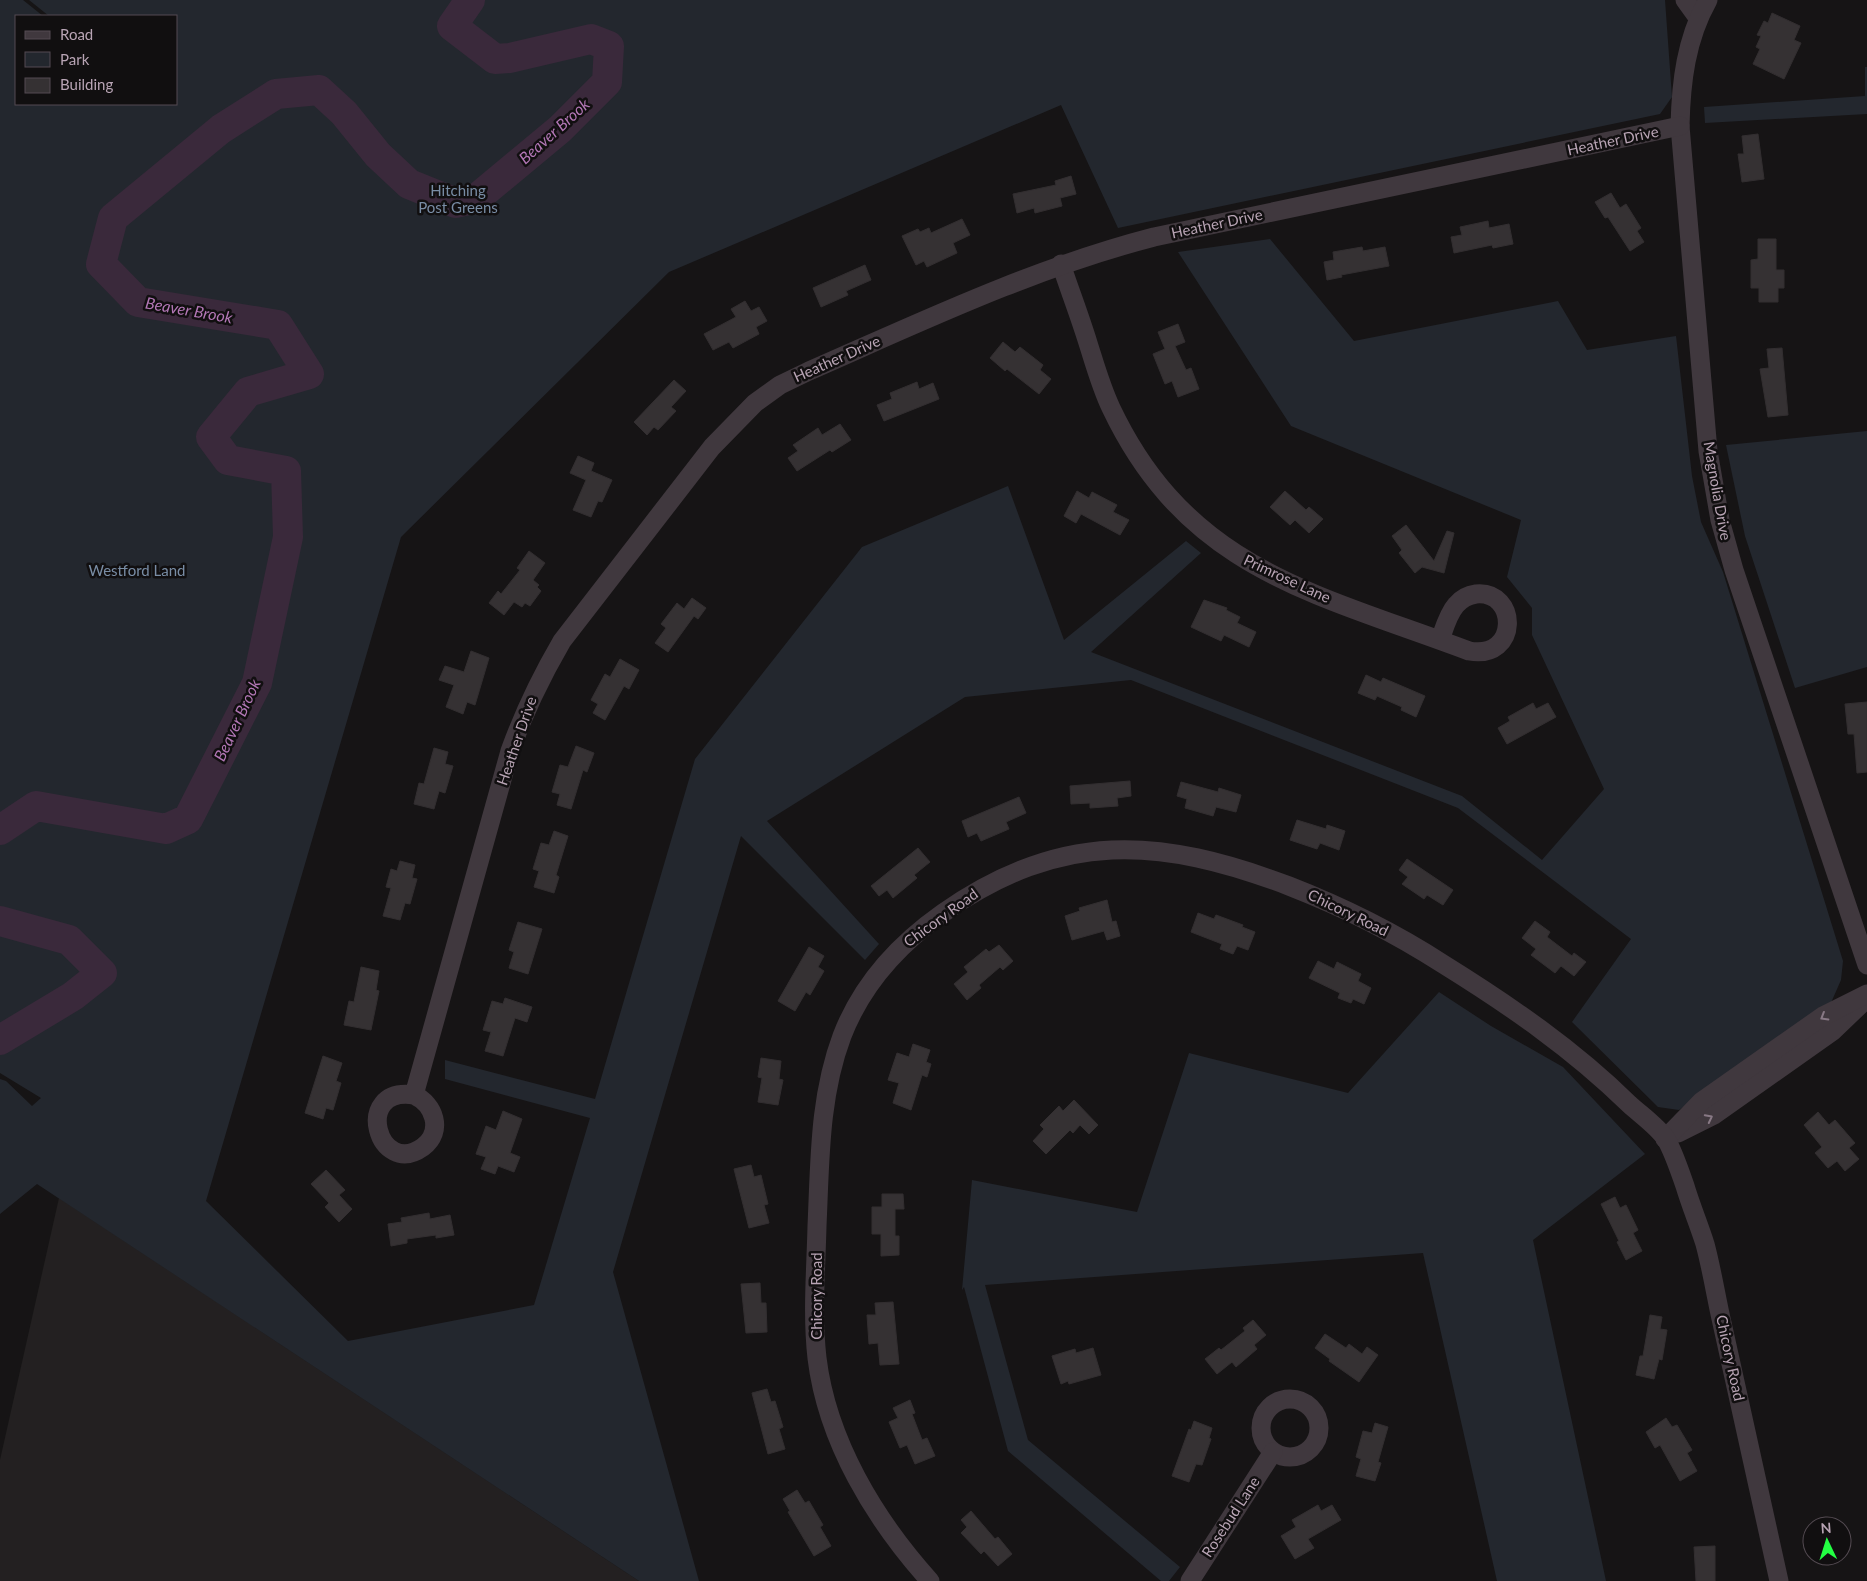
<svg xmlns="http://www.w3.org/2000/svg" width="1867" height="1581" viewBox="0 0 1867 1581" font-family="Lato,sans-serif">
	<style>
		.built { fill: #232021 }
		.green { fill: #23272e }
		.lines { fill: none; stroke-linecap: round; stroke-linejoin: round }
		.river { stroke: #3a293b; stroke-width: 30 }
		.building { fill: #353133; stroke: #322e30 }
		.minor { stroke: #40383e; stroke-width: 19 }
		.oneway { stroke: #887985 }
		.labels { text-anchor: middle; stroke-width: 5; stroke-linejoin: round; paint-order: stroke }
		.street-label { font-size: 15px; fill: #b8a4b4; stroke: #110f10 }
		.park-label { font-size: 15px; fill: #798da5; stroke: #110f10 }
		.water-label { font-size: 16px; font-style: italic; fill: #b377b6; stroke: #110f10 }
	</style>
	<rect width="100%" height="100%" fill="#161415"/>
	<!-- built -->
	<polygon class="built" points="59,1198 639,1581 0,1581 0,1460"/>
	<!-- green -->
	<g class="green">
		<polygon points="0,0 23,0 43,16 16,16 16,104 176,104 176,16 49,16 29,0 1665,0 1672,97 1660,114 1118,228 1061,105 669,272 401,537 206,1201 348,1341 534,1305 590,1118 445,1079 445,1060 595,1099 695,759 862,547 1008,486 1064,640 1186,541 1201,553 1091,652 1462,796 1542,860 1604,789 1532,635 1532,608 1507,577 1521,520 1291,426 1178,252 1270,239 1354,341 1558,301 1587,350 1676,336 1692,476 1701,522 1723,572 1843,961 1841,980 1830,1005 1679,1110 1658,1107 1572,1022 1631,939 1458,808 1131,680 965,697 767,821 879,944 865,960 741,836 613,1272 699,1581 639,1581 37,1184 0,1214 0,1079 6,1081 32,1106 41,1098 0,1073"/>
		<polygon points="1865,67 1867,67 1867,114 1705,123 1704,107 1865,96"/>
		<polygon points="1867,431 1867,667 1795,688 1745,536 1726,445"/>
		<polygon points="1439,992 1491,1026 1563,1067 1645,1154 1533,1240 1606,1581 1497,1581 1423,1253 985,1285 1028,1440 1180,1567 1169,1581 1161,1581 1008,1451 964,1287 962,1290 972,1180 1137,1212 1189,1053 1348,1093"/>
	</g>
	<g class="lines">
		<!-- river -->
		<g class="river">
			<polyline points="0,830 36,806 166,829 188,819 257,683 288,537 286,471 228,460 211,437 248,392 309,374 278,325 138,302 101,264 113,218 221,129 276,94 319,90 344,113 378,155 409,184 456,203 477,198 560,129 607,82 609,46 591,39 510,58 495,59 452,26 470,0"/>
			<polyline points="0,921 69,940 102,973 73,996 0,1040"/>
		</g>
	</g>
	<!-- building -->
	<g class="building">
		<polygon points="1772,13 1800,26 1794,40 1801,43 1784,79 1753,64 1760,49 1756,47 1761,36 1757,35 1764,21 1768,23"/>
		<polygon points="1758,134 1764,179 1742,182 1738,154 1744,154 1742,136"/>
		<polygon points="1071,176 1076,194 1060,198 1062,206 1035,213 1034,208 1017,213 1013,194 1056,185 1055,181"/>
		<polygon points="1611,193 1620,208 1626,204 1641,228 1637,231 1644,242 1630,251 1608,217 1605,218 1595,202"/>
		<polygon points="962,219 970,235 953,243 957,253 927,267 924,261 916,265 902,236 918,229 920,232 929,228 931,233"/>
		<polygon points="1488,221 1489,228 1509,224 1513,244 1493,248 1492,245 1454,253 1451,237 1462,235 1460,227"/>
		<polygon points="1758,239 1776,239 1776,270 1784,270 1784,288 1778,288 1778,302 1759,302 1759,288 1751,288 1751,260 1758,259"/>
		<polygon points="1362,247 1363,251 1385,247 1389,266 1341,275 1342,277 1327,280 1324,262 1334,260 1333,252"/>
		<polygon points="865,265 871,280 846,291 848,295 821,307 813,288"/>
		<polygon points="745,301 751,311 759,307 767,321 756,327 759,334 733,348 729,342 713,350 704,334 736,317 731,309"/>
		<polygon points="1178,324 1185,342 1175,346 1186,370 1191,368 1199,389 1178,397 1172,381 1165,384 1153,354 1165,349 1158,332"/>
		<polygon points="1003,342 1015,352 1020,347 1043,365 1040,370 1051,379 1039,394 1007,369 1005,371 990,358"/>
		<polygon points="1782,348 1788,415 1768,417 1760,369 1769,368 1767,349"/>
		<polygon points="674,380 686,391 671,407 676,411 658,430 654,427 647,435 634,422"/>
		<polygon points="917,382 919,389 933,383 939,399 884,421 877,405 892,399 890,393"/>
		<polygon points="840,424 851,440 832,452 830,450 797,471 788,458 798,451 793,445 818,428 822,435"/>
		<polygon points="578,456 594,463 591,471 612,480 602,502 598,501 591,517 573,510 586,480 570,473"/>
		<polygon points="1077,491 1089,498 1092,492 1117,505 1113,512 1129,520 1120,535 1081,514 1076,523 1064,516"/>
		<polygon points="1285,491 1306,510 1309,507 1323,519 1309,533 1295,520 1290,525 1270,507"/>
		<polygon points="1406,525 1434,561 1447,531 1454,533 1444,573 1422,567 1415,573 1399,553 1402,550 1392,536"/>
		<polygon points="529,551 545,563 533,580 539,585 537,587 541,591 530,606 525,603 522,607 514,602 504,615 489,603 498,591 501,594 520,570 517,568"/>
		<polygon points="692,598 706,608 698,619 694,616 668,652 655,643 666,628 661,624 677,603 684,609"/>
		<polygon points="1204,600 1227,608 1226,610 1240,617 1237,623 1256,632 1249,647 1224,635 1221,641 1191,627"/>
		<polygon points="471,651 489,658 475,705 467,702 463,714 446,707 454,685 439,680 445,666 464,672"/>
		<polygon points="620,659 639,670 629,689 624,686 605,720 593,713 598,704 591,700 605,674 610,677"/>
		<polygon points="1366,675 1381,682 1383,678 1425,696 1416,717 1401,710 1402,707 1377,696 1375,700 1358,693"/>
		<polygon points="1867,702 1867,772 1857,773 1854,734 1848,734 1845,704"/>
		<polygon points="1533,703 1536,709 1548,703 1556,717 1507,744 1498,728 1510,721 1508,717"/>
		<polygon points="576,746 594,753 587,772 583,770 571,809 557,805 560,794 552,792 560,765 568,767"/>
		<polygon points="434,748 448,752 445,764 453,766 445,793 439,791 434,809 414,804 419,783 424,784"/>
		<polygon points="1130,781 1131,796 1117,798 1118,806 1090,808 1090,803 1071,804 1070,786"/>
		<polygon points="1181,782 1218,792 1219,788 1241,795 1236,812 1216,807 1213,816 1185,808 1187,799 1177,796"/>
		<polygon points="1019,797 1026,813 1006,822 1009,829 981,841 977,833 968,837 962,821"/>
		<polygon points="1297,820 1326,829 1327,825 1345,831 1339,850 1320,843 1317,849 1290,840"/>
		<polygon points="554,831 568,836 556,875 559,877 554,893 534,887 539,871 533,869 541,843 549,845"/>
		<polygon points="918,848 930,862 914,875 917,878 893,898 887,890 879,896 871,886"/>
		<polygon points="1407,859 1453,890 1443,905 1427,895 1424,899 1402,884 1408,877 1399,870"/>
		<polygon points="400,861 415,865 412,878 417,879 410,904 405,903 400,920 383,916 391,888 386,887 391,869 397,871"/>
		<polygon points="1107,900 1112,922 1116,921 1120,936 1107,940 1104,931 1072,940 1065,916 1080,911 1079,908"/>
		<polygon points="1198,913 1214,919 1216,915 1243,925 1242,927 1255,932 1248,950 1237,946 1233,954 1220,949 1222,944 1191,932"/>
		<polygon points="1535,921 1550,932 1547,937 1572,956 1574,953 1586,962 1574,976 1561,966 1555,973 1531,955 1536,949 1522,938"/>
		<polygon points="518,922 542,929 528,974 509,968 514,952 509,950"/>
		<polygon points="999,945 1013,961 1003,970 1000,967 979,985 981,988 967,1000 954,984 968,972 964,967 986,949 989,952"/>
		<polygon points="809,947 824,956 818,967 824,971 810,995 806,992 795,1011 778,1001"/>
		<polygon points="1318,961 1334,969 1337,962 1361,974 1358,981 1371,988 1364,1004 1353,999 1351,1003 1338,998 1340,993 1309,978"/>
		<polygon points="361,967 379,971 376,990 379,991 371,1030 344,1025 349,1001 354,1002"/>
		<polygon points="505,998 532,1007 527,1022 515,1018 503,1056 485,1051 491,1032 483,1030 492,1001 503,1004"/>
		<polygon points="913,1044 930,1050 926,1062 931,1064 927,1077 922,1075 911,1110 893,1103 899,1083 888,1080 897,1053 909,1057"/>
		<polygon points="323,1056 342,1063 336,1081 341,1083 333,1110 326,1108 323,1119 305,1113"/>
		<polygon points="761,1058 781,1061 779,1079 783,1080 778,1105 758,1102 762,1078 758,1077"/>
		<polygon points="1074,1100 1098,1125 1089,1134 1080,1125 1073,1133 1070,1130 1046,1154 1033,1141 1044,1129 1040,1125 1059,1106 1063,1111"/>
		<polygon points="503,1111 522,1119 510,1153 520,1157 514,1172 498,1166 495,1174 481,1169 486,1157 476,1154 486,1126 496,1130"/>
		<polygon points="1818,1112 1829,1125 1835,1120 1855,1143 1849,1148 1859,1159 1845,1171 1837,1161 1828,1168 1815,1153 1822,1147 1804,1125"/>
		<polygon points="751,1165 754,1177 761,1175 768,1204 764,1205 769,1223 749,1228 734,1169"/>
		<polygon points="326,1170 345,1190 339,1195 352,1209 339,1222 325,1207 329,1203 311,1184"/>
		<polygon points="882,1194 903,1194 904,1209 895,1209 895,1236 899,1236 899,1255 881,1256 881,1234 872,1234 872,1207 882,1207"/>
		<polygon points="1615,1197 1620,1208 1626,1205 1638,1230 1633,1233 1642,1251 1626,1260 1617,1242 1619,1241 1601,1204"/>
		<polygon points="429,1213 430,1219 450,1215 454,1235 436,1238 436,1235 407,1239 407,1243 391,1246 388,1224 402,1222 401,1218"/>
		<polygon points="760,1283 761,1303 766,1303 767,1332 746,1333 741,1284"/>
		<polygon points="893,1302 899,1364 880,1365 878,1343 869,1344 867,1315 876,1315 875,1303"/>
		<polygon points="1650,1315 1662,1317 1660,1329 1667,1330 1662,1360 1659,1359 1654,1379 1636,1375 1640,1356 1643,1356"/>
		<polygon points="1253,1320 1266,1335 1254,1345 1257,1349 1236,1367 1232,1362 1217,1374 1205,1359 1219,1348 1221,1350 1245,1331 1243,1328"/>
		<polygon points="1325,1334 1346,1348 1349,1344 1362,1354 1367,1347 1378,1355 1359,1382 1329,1361 1330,1359 1315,1348"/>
		<polygon points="1093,1348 1101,1375 1069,1384 1068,1381 1061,1384 1052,1356 1075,1349 1076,1353"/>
		<polygon points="767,1389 771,1402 775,1401 783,1427 779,1429 785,1449 768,1454 752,1393"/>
		<polygon points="910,1400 915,1413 912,1414 922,1440 927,1438 935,1456 915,1464 907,1445 900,1448 889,1422 898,1418 893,1408"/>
		<polygon points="1666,1418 1672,1427 1677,1425 1692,1450 1687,1453 1697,1471 1680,1481 1660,1445 1655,1448 1646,1432"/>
		<polygon points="1194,1421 1212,1428 1209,1438 1211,1439 1202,1465 1196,1464 1189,1482 1172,1476 1189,1429 1191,1430"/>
		<polygon points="1375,1423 1388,1427 1378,1462 1381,1463 1375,1481 1356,1476 1361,1459 1356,1457 1363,1431 1372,1433"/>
		<polygon points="797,1490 805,1503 809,1501 823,1525 820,1527 831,1546 814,1556 788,1512 790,1511 783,1499"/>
		<polygon points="1318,1505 1321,1511 1332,1505 1341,1520 1308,1539 1314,1548 1295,1559 1281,1536 1296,1527 1292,1520"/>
		<polygon points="971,1511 995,1539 998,1537 1012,1554 998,1566 984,1551 981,1554 961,1533 967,1527 961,1520"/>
		<polygon points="1715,1546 1715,1581 1696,1581 1694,1547"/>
	</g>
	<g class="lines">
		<!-- minor -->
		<g class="minor">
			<polyline points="1685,0 1698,18"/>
			<path d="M1708 0C1686 39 1681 82 1680 126L1708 451 1720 520 1734 570 1867 965"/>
			<path d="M1061 264C1070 291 1080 317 1088 343 1095 365 1101 387 1111 408 1188 570 1315 593 1469 651 1520 660 1518 590 1476 594 1469 595 1461 599 1456 605 1448 614 1444 629 1440 640"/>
			<path d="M414 1095C434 1104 444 1131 423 1147 378 1179 352 1086 414 1095L510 751C524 712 541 677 562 641L712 447 755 403 780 385 809 371C923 321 1034 268 1154 237L1680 126"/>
			<polyline points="1678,1133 1714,1115 1833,1031 1861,1004"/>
			<polyline points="1665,1139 1702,1101 1823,1016 1867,994"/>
			<circle cx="1290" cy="1428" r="29"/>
			<path d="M930 1581C875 1520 827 1441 817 1358 812 1314 816 1270 817 1226 820 1162 819 1097 842 1036 862 984 899 944 943 913 1061 830 1160 837 1289 886 1343 907 1395 933 1443 964 1509 1005 1573 1049 1629 1104 1641 1115 1657 1126 1666 1139 1674 1153 1680 1172 1685 1186 1691 1206 1699 1225 1705 1244 1712 1270 1716 1297 1722 1323 1741 1409 1760 1495 1779 1581"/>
			<polyline points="1190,1581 1273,1452"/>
		</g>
	</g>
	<!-- one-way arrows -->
	<defs><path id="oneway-chevron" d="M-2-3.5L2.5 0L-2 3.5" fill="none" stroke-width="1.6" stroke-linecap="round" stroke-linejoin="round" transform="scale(1.25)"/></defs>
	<g class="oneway">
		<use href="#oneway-chevron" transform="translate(1824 1017) rotate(149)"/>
		<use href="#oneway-chevron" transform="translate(1709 1118) rotate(-27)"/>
	</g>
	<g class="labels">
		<!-- street labels -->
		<g class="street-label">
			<text transform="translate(1613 141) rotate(-12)" y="5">Heather Drive</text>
			<text transform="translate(1217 224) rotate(-12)" y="5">Heather Drive</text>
			<text transform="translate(837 359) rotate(-24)" y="5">Heather Drive</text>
			<text transform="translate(1717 491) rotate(80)" y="5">Magnolia Drive</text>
			<text transform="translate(1287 579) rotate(25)" y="5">Primrose Lane</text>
			<text transform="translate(517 741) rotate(-71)" y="5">Heather Drive</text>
			<text transform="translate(1348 913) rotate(26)" y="5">Chicory Road</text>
			<text transform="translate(941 918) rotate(-36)" y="5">Chicory Road</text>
			<text transform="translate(817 1296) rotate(-90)" y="5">Chicory Road</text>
			<text transform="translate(1730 1358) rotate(78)" y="5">Chicory Road</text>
			<text transform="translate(1231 1517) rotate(-57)" y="5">Rosebud Lane</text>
		</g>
		<!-- park labels -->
		<g class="park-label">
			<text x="458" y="196">Hitching<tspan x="458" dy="17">Post Greens</tspan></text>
			<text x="137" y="576">Westford Land</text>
		</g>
		<!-- water labels -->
		<g class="water-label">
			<text transform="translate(554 131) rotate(-42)" y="6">Beaver Brook</text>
			<text transform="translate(189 310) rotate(10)" y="6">Beaver Brook</text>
			<text transform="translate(237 720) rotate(-65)" y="6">Beaver Brook</text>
		</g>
	</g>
	<!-- legend -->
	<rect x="15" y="15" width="162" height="90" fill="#110f10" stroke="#544b52"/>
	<rect x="25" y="31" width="25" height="8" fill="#40383e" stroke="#544b52"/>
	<text x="60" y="40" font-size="15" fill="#b8a4b4">Road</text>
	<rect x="25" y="52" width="25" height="15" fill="#23272e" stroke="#544b52"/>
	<text x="60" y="65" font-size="15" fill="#b8a4b4">Park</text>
	<rect x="25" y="78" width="25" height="15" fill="#353133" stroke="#544b52"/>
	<text x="60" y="90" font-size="15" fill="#b8a4b4">Building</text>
	<!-- north arrow -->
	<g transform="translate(1827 1541) rotate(356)"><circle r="24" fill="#110f10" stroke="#544b52"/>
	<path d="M0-4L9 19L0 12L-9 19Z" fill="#23ff43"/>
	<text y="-8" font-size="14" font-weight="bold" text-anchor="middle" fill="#b8a4b4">N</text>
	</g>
</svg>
